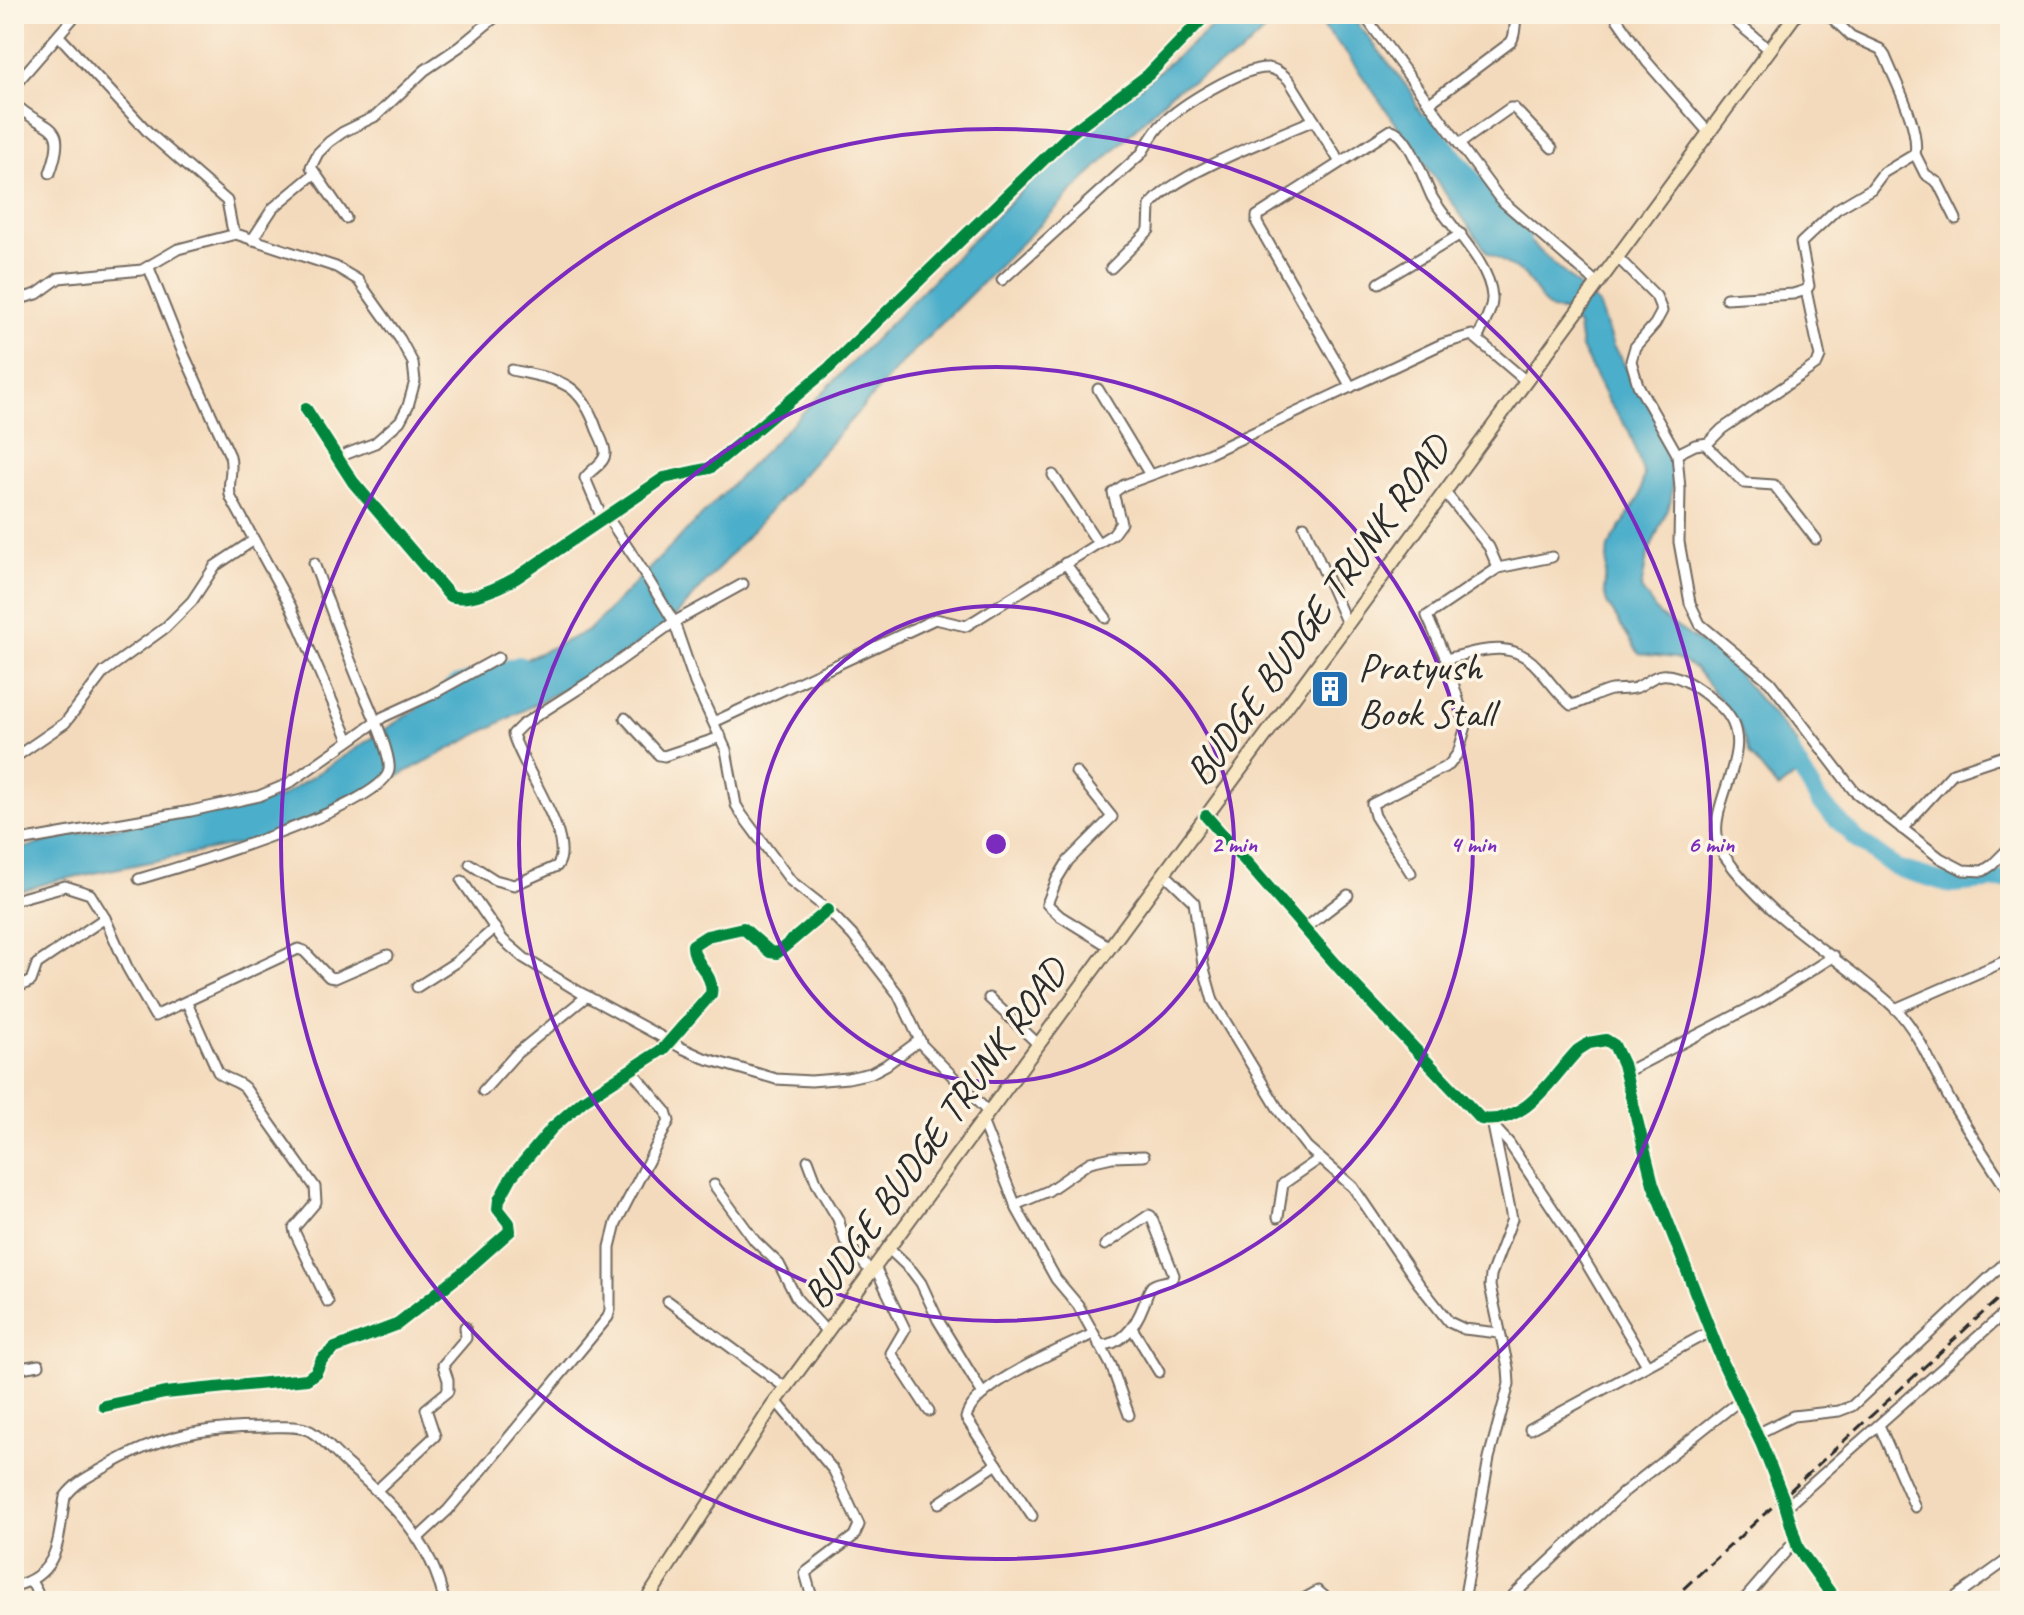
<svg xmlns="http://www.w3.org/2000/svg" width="2024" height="1615" viewBox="0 0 2024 1615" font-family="Caveat,sans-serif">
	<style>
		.water { fill: #4baeca; stroke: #3b6c7a; stroke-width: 2 }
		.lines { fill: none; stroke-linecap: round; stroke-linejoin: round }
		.river { stroke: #4baeca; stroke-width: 18 }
		.minor-casing { stroke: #71685e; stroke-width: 13 }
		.secondary-casing { stroke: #71685e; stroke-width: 16 }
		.minor { stroke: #fff; stroke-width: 9 }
		.secondary { stroke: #f9e7c3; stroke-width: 12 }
		.rail { stroke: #2b2b2b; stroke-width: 3; stroke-dasharray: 12 6; stroke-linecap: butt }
		.cycleway-casing { stroke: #fcf5e5; stroke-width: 17 }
		.cycleway { stroke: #00873e; stroke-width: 12 }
		.ring { fill: none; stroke: #7b2cbf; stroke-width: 4 }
		.labels { text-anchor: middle; stroke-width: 7; stroke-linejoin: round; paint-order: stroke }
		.street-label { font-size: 40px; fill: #2b2b2b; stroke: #fcf5e5 }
		.poi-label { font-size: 40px; fill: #2b2b2b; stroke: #fcf5e5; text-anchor: start }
		.centre { fill: #7b2cbf; stroke: #fcf5e5; stroke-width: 4 }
		.ring-label { font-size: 24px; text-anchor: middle; font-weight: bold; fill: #7b2cbf; stroke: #fcf5e5; stroke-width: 7; stroke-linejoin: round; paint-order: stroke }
	</style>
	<rect width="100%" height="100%" fill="#fcf5e5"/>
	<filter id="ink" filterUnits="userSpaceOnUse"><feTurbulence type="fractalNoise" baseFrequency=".0125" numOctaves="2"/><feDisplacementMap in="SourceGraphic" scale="16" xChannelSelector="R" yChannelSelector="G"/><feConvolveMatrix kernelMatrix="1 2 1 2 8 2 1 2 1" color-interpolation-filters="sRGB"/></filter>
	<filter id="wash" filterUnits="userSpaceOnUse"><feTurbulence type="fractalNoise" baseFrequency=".006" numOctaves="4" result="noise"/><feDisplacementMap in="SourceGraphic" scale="32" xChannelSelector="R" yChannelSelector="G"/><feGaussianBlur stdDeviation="1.8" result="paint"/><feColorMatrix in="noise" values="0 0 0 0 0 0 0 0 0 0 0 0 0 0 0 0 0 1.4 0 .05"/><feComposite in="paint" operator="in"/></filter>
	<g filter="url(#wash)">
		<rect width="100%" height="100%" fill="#f4dabc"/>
		<!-- water -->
		<g class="water">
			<polygon points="1228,14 1292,14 1265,30 1239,55 1171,93 902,363 673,619 604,668 297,829 275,837 54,881 14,893 14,851 66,836 279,798 420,707 588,631 1050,161"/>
			<polygon points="1302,14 1350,14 1412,93 1417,107 1481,197 1598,304 1613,346 1666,432 1673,464 1671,500 1647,557 1641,589 1660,616 1725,659 1796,742 1799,765 1795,776 1778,789 1750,754 1738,722 1695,668 1675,658 1639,654 1607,603 1604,592 1608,547 1639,498 1644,475 1629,431 1609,403 1581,348 1578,326 1563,311 1551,310 1543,302 1525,275 1487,252 1346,53 1317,19"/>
		</g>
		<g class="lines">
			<!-- river -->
			<g class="river">
				<polyline points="1426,123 1522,239"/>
				<polyline points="425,711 456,685 519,665"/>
				<polyline points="1788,748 1819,801 1855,838 1896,868 1951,884 2010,879"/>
			</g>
		</g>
	</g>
	<g filter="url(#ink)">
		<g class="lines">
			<defs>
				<g id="minor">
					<polyline points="1363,14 1500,199 1597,283"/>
					<polyline points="1617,19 1647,62 1709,133"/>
					<polyline points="1736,22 1770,50"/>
					<polyline points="59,36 149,133 227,201 232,227 236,234 336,267 358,280 400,339 413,363 415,381 408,406 400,421 375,443 336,458"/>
					<polyline points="14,86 74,17"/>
					<path d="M1431 102 1511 42C1517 33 1513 23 1518 14"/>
					<path d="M14 103C43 133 70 118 50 173"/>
					<polyline points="1459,144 1510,108 1514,108 1552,148"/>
					<polyline points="1915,154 1925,174 1938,183 1956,219"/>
					<polyline points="346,218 311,167 318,153 329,142 343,132 376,116 425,70 459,47 499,14"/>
					<polyline points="252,240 273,208 314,174"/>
					<polyline points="1617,257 1656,296 1662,311 1655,324 1635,347 1631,361 1638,385 1677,454 1680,489 1679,542 1690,603 1700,624 1770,682 1854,791 1940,858 1963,870 1983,871 1992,865 2010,847"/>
					<path d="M149 268 181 348 230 456C234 473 226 486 231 498L291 607 349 740"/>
					<path d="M1111 268 1149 230 1150 206C1170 176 1277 136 1314 120"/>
					<path d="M1002 280 1141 154C1148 144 1153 132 1163 123 1181 105 1242 67 1268 68 1277 69 1283 74 1289 80L1340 162"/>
					<polyline points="1379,283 1461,234"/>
					<polyline points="14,291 23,298 37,294 59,278 142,270 178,249 236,234"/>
					<path d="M1726 298 1793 294 1806 290 1809 286 1801 243 1837 209 1871 189 1883 173 1915 154C1920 127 1895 81 1885 56L1880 49 1851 36 1828 14"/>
					<path d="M512 370C560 381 579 379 597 430 600 437 606 447 605 454 604 464 590 470 585 478L602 518"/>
					<path d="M1351 387 1257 223V216L1391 130C1409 133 1424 181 1432 197 1448 225 1490 262 1492 297 1493 310 1482 327 1478 338"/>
					<polyline points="1098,389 1150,475"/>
					<path d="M306 409 353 482 450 596C469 602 500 587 516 578L664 478 710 468 829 368 1071 133 1148 75 1207 14"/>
					<polyline points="1705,444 1744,483 1774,485 1816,539"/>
					<polyline points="1677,454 1695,445 1708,443 1722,429 1817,364 1820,357 1806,290"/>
					<polyline points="1053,475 1098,543"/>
					<polyline points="1444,491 1489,547 1498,568"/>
					<polyline points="606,515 640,566 674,622 695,683 726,750 736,805 742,815 791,881 828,910 853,936 898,994 922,1045 988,1112"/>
					<polyline points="1304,526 1347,624"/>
					<polyline points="1065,563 1106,618"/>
					<path d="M1446 659C1479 651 1512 638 1538 668 1549 680 1558 694 1571 705 1585 702 1597 693 1611 690 1619 689 1627 690 1635 688 1644 685 1652 676 1662 675 1681 673 1706 694 1720 706 1768 749 1694 811 1724 855 1767 919 1839 956 1895 1008 1920 1033 1934 1072 1951 1102 1970 1133 1990 1164 2010 1194"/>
					<polyline points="625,718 659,755 664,756 721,737"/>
					<polyline points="714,722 935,619 966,626 1113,534 1121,523 1113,493 1124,485 1208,454 1442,344 1472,335 1526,381"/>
					<polyline points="14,758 65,723 104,672 165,628 192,601 215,566 254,540"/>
					<polyline points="1076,772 1112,817 1068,861 1057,879 1047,904 1060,916 1110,947"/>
					<path d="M1206 816 1348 978 1481 1119C1527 1125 1551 1078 1578 1050L1589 1043 1606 1040 1614 1045 1623 1064 1653 1184 1723 1363 1762 1445 1783 1498 1798 1548 1836 1601"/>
					<polyline points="1902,829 1953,773 2010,754"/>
					<polyline points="14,842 191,811 259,796 288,784 383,717 429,696 498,658"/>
					<path d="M470 864 495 880 514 885 557 866C577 840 520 764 513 734L522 725 591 681 674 622 743 584"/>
					<polyline points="1164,873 1194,902 1203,965 1213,1001 1280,1112 1307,1147 1353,1187 1419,1284 1449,1322 1464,1329 1499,1333"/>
					<polyline points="1411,873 1375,816 1372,804 1449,765 1458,753 1466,726 1446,659 1427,616 1498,568 1552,557"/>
					<path d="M139 879C177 868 383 807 389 770 392 752 362 691 355 672 340 636 327 599 314 563"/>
					<polyline points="462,881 503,940 524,958 581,993 682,1048 704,1058 776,1079 811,1081 848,1078 871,1073 886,1065 920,1040"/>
					<polyline points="14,900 65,886 90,894 105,918 127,967 155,1016 298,949 304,951 329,977 335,978 388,955"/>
					<polyline points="1304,929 1348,895"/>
					<polyline points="417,987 456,962 495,928"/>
					<polyline points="14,989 31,981 37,964 105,918"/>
					<polyline points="989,998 1038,1044"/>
					<path d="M187 1003 218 1072C226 1080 237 1080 245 1088L315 1187 316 1202 294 1228 295 1233 328 1302"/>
					<polyline points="1895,1009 2010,959"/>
					<polyline points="1624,1073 1763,1001 1834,956"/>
					<polyline points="483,1091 516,1054 587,996"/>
					<polyline points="982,1121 1017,1209 1056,1279 1078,1305 1111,1365 1129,1415"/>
					<polyline points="1496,1129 1509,1143 1563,1224 1647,1365"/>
					<polyline points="808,1160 817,1184 838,1219 845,1241 871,1272"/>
					<polyline points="714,1185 755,1241 779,1264 797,1299 827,1332"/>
					<polyline points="1015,1205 1048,1191 1090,1162 1112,1157 1144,1156"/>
					<polyline points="1278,1217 1283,1184 1319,1159"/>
					<polyline points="888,1248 912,1271 921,1283 938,1320 983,1394"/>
					<polyline points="875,1267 905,1329 891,1353 929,1411"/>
					<polyline points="668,1301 786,1388"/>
					<polyline points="1132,1328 1159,1372"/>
					<path d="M1099 1345C1123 1346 1136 1325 1144 1304 1146 1299 1148 1290 1152 1286 1157 1282 1165 1282 1171 1280L1174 1275 1151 1216 1149 1215 1105 1245"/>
					<polyline points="14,1369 39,1365"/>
					<polyline points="776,1401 834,1471 859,1525 854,1536 805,1573 813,1601"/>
					<path d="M104 1406 165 1393 307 1379 316 1372 322 1359 335 1348 396 1325 465 1271 510 1231 509 1223 498 1209 499 1200 512 1176 552 1128 584 1100 663 1049 711 994C715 974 692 963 693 945L707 936 743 928 770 952 777 953 828 910"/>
					<polyline points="1879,1425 1915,1507"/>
					<polyline points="1530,1429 1711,1331"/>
					<polyline points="1757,1434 1793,1416 1839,1411 1852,1406 2010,1258"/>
					<polyline points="377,1490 435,1436 426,1409 448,1391 448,1380 443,1365 466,1338 465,1327"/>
					<polyline points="939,1503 997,1464"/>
					<polyline points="1786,1507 2010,1308"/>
					<path d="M1032 1516 966 1418C973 1384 1062 1349 1093 1334"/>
					<polyline points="419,1537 448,1510 482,1470 608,1317 610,1310 610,1247 616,1223 669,1121 666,1111 631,1070"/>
					<polyline points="31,1581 42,1601"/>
					<path d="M14 1586C61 1575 58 1537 65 1497 75 1483 89 1476 104 1468 160 1435 203 1427 268 1427 281 1427 298 1425 310 1431 324 1439 336 1454 347 1464 392 1503 432 1541 444 1601"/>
					<polyline points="1300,1601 1318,1591 1330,1601"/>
					<polyline points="1464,1601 1489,1458 1509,1384 1508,1368 1490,1286 1491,1275 1512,1219 1492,1121"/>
					<polyline points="1507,1601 1624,1492 1740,1400"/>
					<polyline points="1743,1601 1795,1541"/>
					<polyline points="1950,1601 2010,1558"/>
				</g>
				<polyline id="secondary" points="646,1601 771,1408 1796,14"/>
			</defs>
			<!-- minor casing -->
			<use href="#minor" class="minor-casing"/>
			<!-- secondary casing -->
			<use href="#secondary" class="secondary-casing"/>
			<!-- minor -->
			<use href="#minor" class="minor"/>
			<!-- secondary -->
			<use href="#secondary" class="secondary"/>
			<!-- rail -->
			<polyline class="rail" points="1670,1601 2010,1288"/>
			<defs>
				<g id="cycleway">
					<path d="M306 409 353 482 450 596C469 602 500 587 516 578L664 478 710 468 829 368 1071 133 1148 75 1207 14"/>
					<path d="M1206 816 1348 978 1481 1119C1527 1125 1551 1078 1578 1050L1589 1043 1606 1040 1614 1045 1623 1064 1653 1184 1723 1363 1762 1445 1783 1498 1798 1548 1836 1601"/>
					<path d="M104 1406 165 1393 307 1379 316 1372 322 1359 335 1348 396 1325 465 1271 510 1231 509 1223 498 1209 499 1200 512 1176 552 1128 584 1100 663 1049 711 994C715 974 692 963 693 945L707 936 743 928 770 952 777 953 828 910"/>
				</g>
			</defs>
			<!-- cycleway casing -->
			<use href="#cycleway" class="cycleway-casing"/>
			<!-- cycleway -->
			<use href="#cycleway" class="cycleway"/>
		</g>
	</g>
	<!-- distance rings -->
	<g class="ring">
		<circle cx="996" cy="844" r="238"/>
		<circle cx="996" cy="844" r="477"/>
		<circle cx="996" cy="844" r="715"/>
	</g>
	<!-- icons -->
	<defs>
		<symbol id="building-square" viewBox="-11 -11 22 22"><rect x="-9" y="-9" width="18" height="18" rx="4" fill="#1f6fb2" stroke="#fcf5e5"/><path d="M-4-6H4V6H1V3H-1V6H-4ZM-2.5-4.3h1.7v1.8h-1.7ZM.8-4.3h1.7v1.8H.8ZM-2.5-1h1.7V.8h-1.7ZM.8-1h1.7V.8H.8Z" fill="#fff"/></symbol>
	</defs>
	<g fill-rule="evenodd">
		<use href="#building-square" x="1308" y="667" width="44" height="44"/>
	</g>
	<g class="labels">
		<!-- street labels -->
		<g class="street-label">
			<text transform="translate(1317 610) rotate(-54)" y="14">BUDGE BUDGE TRUNK ROAD</text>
			<text transform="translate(934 1133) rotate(-54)" y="14">BUDGE BUDGE TRUNK ROAD</text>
		</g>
		<!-- poi labels -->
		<g class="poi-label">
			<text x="1358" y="680">Pratyush<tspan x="1358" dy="46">Book Stall</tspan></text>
		</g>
	</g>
	<circle cx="996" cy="844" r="12" class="centre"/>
	<g class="ring-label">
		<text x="1234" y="852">2 min</text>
		<text x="1473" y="852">4 min</text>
		<text x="1711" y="852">6 min</text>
	</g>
	<!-- margin -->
	<rect width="2024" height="1615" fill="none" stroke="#fcf5e5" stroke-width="48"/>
</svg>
